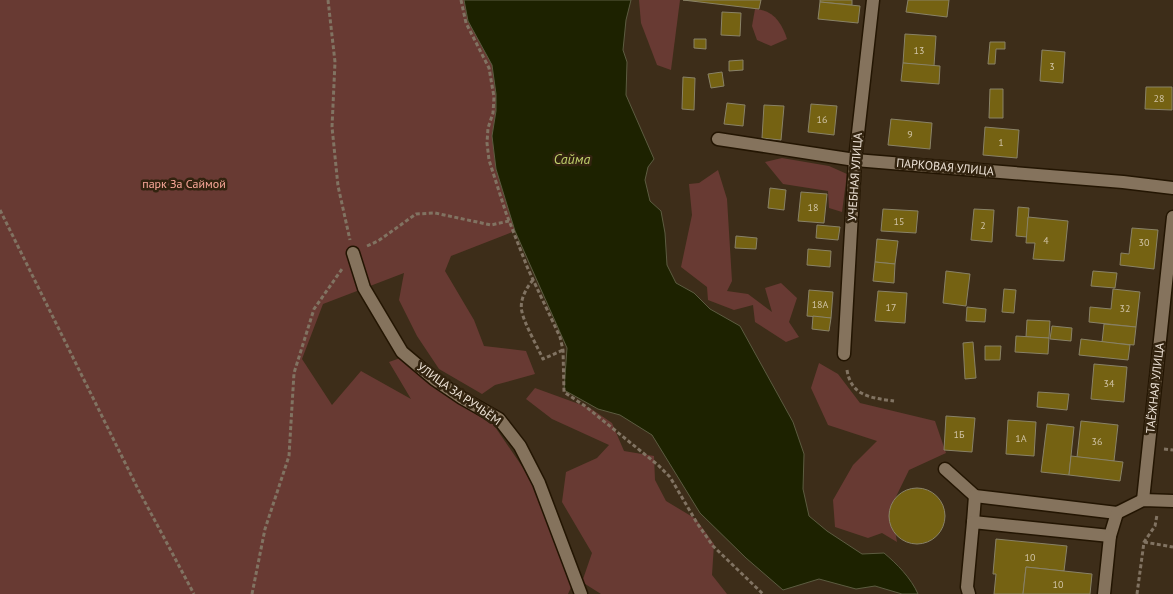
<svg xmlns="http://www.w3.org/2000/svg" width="1173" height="594" viewBox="0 0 1173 594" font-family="'PT Sans',sans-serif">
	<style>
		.green { fill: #683a33 }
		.water { fill: #1d2200; stroke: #5c5c40 }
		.building { fill: #756212; stroke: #898267 }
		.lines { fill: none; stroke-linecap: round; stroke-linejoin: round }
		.minor-casing { stroke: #231502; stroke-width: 15 }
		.path { stroke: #817362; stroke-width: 3; stroke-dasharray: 4 2.5; stroke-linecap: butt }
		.minor { stroke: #85735d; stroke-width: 12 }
		.labels { text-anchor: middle; stroke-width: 5; stroke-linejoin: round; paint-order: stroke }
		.number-label { font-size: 10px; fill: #d0c3a6 }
		.street-label { font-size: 12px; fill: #eee3d7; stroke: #32230f }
		.park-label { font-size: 12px; fill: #fba89a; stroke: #32230f }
		.water-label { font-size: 14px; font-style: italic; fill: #c0d06c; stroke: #32230f }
	</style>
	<rect width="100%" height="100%" fill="#3d2d19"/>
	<!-- green -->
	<g class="green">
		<polygon points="0,0 464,0 468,21 492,65 496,94 496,111 492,136 496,169 515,231 451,256 445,271 474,320 484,346 526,351 535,374 495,385 482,394 439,369 417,336 399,300 404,273 323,304 302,359 332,405 361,371 411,399 389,362 403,357 491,421 543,497 572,585 568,594 0,594"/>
		<polygon points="639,0 680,0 671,70 657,65 641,23"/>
		<path d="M755 9C774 10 782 24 787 39L771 46 757 40 752 26Z"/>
		<polygon points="782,158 829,166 847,174 842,212 829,208 828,191 783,184 765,162"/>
		<polygon points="718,170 727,199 732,281 727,291 748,294 772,312 765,288 781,283 797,298 789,322 799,337 786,342 755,322 753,305 734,310 708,300 707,287 681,267 692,215 689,184 699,183"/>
		<polygon points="819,363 838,374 860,403 935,421 946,453 909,470 891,507 897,542 882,533 868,538 835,527 833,500 853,465 877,441 828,425 811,388"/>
		<polygon points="535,388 590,408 612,423 624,451 654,456 655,480 666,501 696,519 714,544 712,575 727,594 601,594 582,582 592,553 562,502 566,472 597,458 609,445 552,419 526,399"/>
	</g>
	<!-- water -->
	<path class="water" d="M464 0H631L626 20 623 50 627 62 626 95 654 159 648 167 645 180 650 201 661 211 665 233 667 265 676 283 694 293 710 309 740 326 793 422 804 454 803 489 809 516 827 531 862 554 884 553C897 564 911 578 918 594H902L875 586 856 589 819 579 783 590 746 558 700 513 652 435 620 415 598 409 564 390 567 348 515 231 496 169 492 136 496 111V94L492 65 468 21Z"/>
	<!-- building -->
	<g class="building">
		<polygon points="683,0 761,0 759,9"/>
		<polygon points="820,0 852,0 852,5 820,2"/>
		<polygon points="908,0 949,0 947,17 906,12"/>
		<polygon points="820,2 860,6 858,23 818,19"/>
		<polygon points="722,12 741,13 740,36 721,35"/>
		<polygon points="905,34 936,36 934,66 903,63"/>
		<polygon points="694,39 706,39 706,49 694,48"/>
		<polygon points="990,42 1005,42 1005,49 996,49 995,64 988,64"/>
		<polygon points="1042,50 1065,52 1063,83 1040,81"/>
		<polygon points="743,60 743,70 729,71 729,61"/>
		<polygon points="903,63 940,66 939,84 901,81"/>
		<polygon points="722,72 724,86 711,88 708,74"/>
		<polygon points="683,77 695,78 694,110 682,109"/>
		<polygon points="1146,87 1172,87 1172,110 1145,109"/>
		<polygon points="990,89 1003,89 1003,118 989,118"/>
		<polygon points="727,103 745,105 743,126 724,124"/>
		<polygon points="811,104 837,106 834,135 808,132"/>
		<polygon points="764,105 784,106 781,140 762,138"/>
		<polygon points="891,119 932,123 930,149 888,145"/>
		<polygon points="985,127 1019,130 1017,158 983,155"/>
		<polygon points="770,188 786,190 784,210 768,208"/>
		<polygon points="801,192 827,194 824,223 798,221"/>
		<polygon points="1018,207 1029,208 1027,237 1016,236"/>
		<polygon points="883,209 918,211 916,233 881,231"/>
		<polygon points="974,209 994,210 992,242 971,240"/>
		<polygon points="1028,217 1068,221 1064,261 1033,259 1035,243 1026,243"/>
		<polygon points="817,225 840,227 838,240 816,238"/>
		<polygon points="1132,228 1158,230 1154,269 1120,265 1121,253 1129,254"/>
		<polygon points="736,236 757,238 756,249 735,248"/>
		<polygon points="877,239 898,241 895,264 875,262"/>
		<polygon points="808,249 831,251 830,267 807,265"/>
		<polygon points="875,262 895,264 894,283 873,281"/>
		<polygon points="946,271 970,274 966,306 943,303"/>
		<polygon points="1093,271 1117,273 1115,288 1091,286"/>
		<polygon points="1004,289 1016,290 1014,313 1002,312"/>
		<polygon points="1113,289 1140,292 1136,327 1089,322 1090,307 1111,309"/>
		<polygon points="809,290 833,292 831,318 807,316"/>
		<polygon points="878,291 907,293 905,323 875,321"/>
		<polygon points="967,307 986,309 985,322 966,321"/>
		<polygon points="813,316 831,318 829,331 812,329"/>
		<polygon points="1027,320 1050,321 1049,338 1026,337"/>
		<polygon points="1104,324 1136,327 1134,345 1102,342"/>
		<polygon points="1052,326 1072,328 1071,341 1050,339"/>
		<polygon points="1016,336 1049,338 1048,354 1015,352"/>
		<polygon points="1081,339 1130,345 1128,360 1079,355"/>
		<polygon points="973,342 976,378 965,379 963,343"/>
		<polygon points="985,346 1001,346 1000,360 985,360"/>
		<polygon points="1094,364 1127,367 1124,402 1091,399"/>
		<polygon points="1038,392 1069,394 1067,410 1037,407"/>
		<polygon points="946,416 975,418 972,452 944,450"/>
		<polygon points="1008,420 1036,422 1034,456 1006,454"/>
		<polygon points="1081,421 1118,425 1114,461 1077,457"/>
		<polygon points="1047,424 1074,427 1069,475 1041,472"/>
		<polygon points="1071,456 1123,462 1120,481 1069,475"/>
		<circle cx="917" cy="516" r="28"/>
		<polygon points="996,539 1067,546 1064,571 1026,567 1023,594 994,594 996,574 993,574"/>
		<polygon points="1026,567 1092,574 1090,594 1023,594"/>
	</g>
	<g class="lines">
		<defs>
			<g id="minor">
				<polyline points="718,139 855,160 1123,182 1173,188"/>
				<polyline points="353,253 364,288 402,352 434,379 462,398 499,419 520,446 539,483 581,594"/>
				<polyline points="844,354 855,160 873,0"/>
				<polyline points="945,469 975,496 1117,513 1143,500 1173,501"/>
				<polyline points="1143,500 1173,217"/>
				<polyline points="973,522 975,496"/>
				<polyline points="969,594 967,587 973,522 1110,536 1117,513"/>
				<polyline points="1104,594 1110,536"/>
			</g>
		</defs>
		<!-- minor casing -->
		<use href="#minor" class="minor-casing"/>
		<!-- path -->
		<g class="path">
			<polyline points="328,0 335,62 332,127 338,186 350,240"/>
			<polyline points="461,0 466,23 489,68 494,97 493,113 488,128 487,143 489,160 506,213 528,269 560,337 563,350 564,392 585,406 658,465 670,477 697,523 713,546 763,594"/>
			<polyline points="0,210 138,489 194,594"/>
			<polyline points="367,246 378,241 416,214 435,213 491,225 509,221"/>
			<path d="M533 280C526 288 519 301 522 312 524 323 538 348 543 359L563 350"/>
			<path d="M847 370C851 396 871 398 894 401"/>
			<polyline points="1164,449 1173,450"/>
			<polyline points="1144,542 1173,547"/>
			<polyline points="252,594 265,529 289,456 294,373 314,309 342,269"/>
			<polyline points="1137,594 1144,542 1155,526 1157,515"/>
		</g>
		<!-- minor -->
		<use href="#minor" class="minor"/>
	</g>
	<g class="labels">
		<!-- number labels -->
		<g class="number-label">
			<text x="919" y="54">13</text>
			<text x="1052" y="70">3</text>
			<text x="1159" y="102">28</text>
			<text x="822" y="123">16</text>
			<text x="910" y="138">9</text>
			<text x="1001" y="146">1</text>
			<text x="813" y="211">18</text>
			<text x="899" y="225">15</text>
			<text x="983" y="229">2</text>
			<text x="1046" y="244">4</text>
			<text x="1144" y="246">30</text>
			<text x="820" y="308">18А</text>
			<text x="891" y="311">17</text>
			<text x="1125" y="312">32</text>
			<text x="1109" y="387">34</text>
			<text x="959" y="438">1Б</text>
			<text x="1021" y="442">1А</text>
			<text x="1097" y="445">36</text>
			<text x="1030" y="561">10</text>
			<text x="1058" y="588">10</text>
		</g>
		<!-- street labels -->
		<g class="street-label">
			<text transform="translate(945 167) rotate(5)" y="4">ПАРКОВАЯ УЛИЦА</text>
			<text transform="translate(855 177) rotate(-86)" y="4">УЧЕБНАЯ УЛИЦА</text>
			<text transform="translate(1155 388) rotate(-84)" y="4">ТАЁЖНАЯ УЛИЦА</text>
			<text transform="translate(459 394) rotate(35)" y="4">УЛИЦА ЗА РУЧЬЁМ</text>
		</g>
		<!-- park labels -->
		<g class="park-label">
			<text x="184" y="188">парк За Саймой</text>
		</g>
		<!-- water labels -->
		<g class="water-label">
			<text x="572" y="164">Сайма</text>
		</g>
	</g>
</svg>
